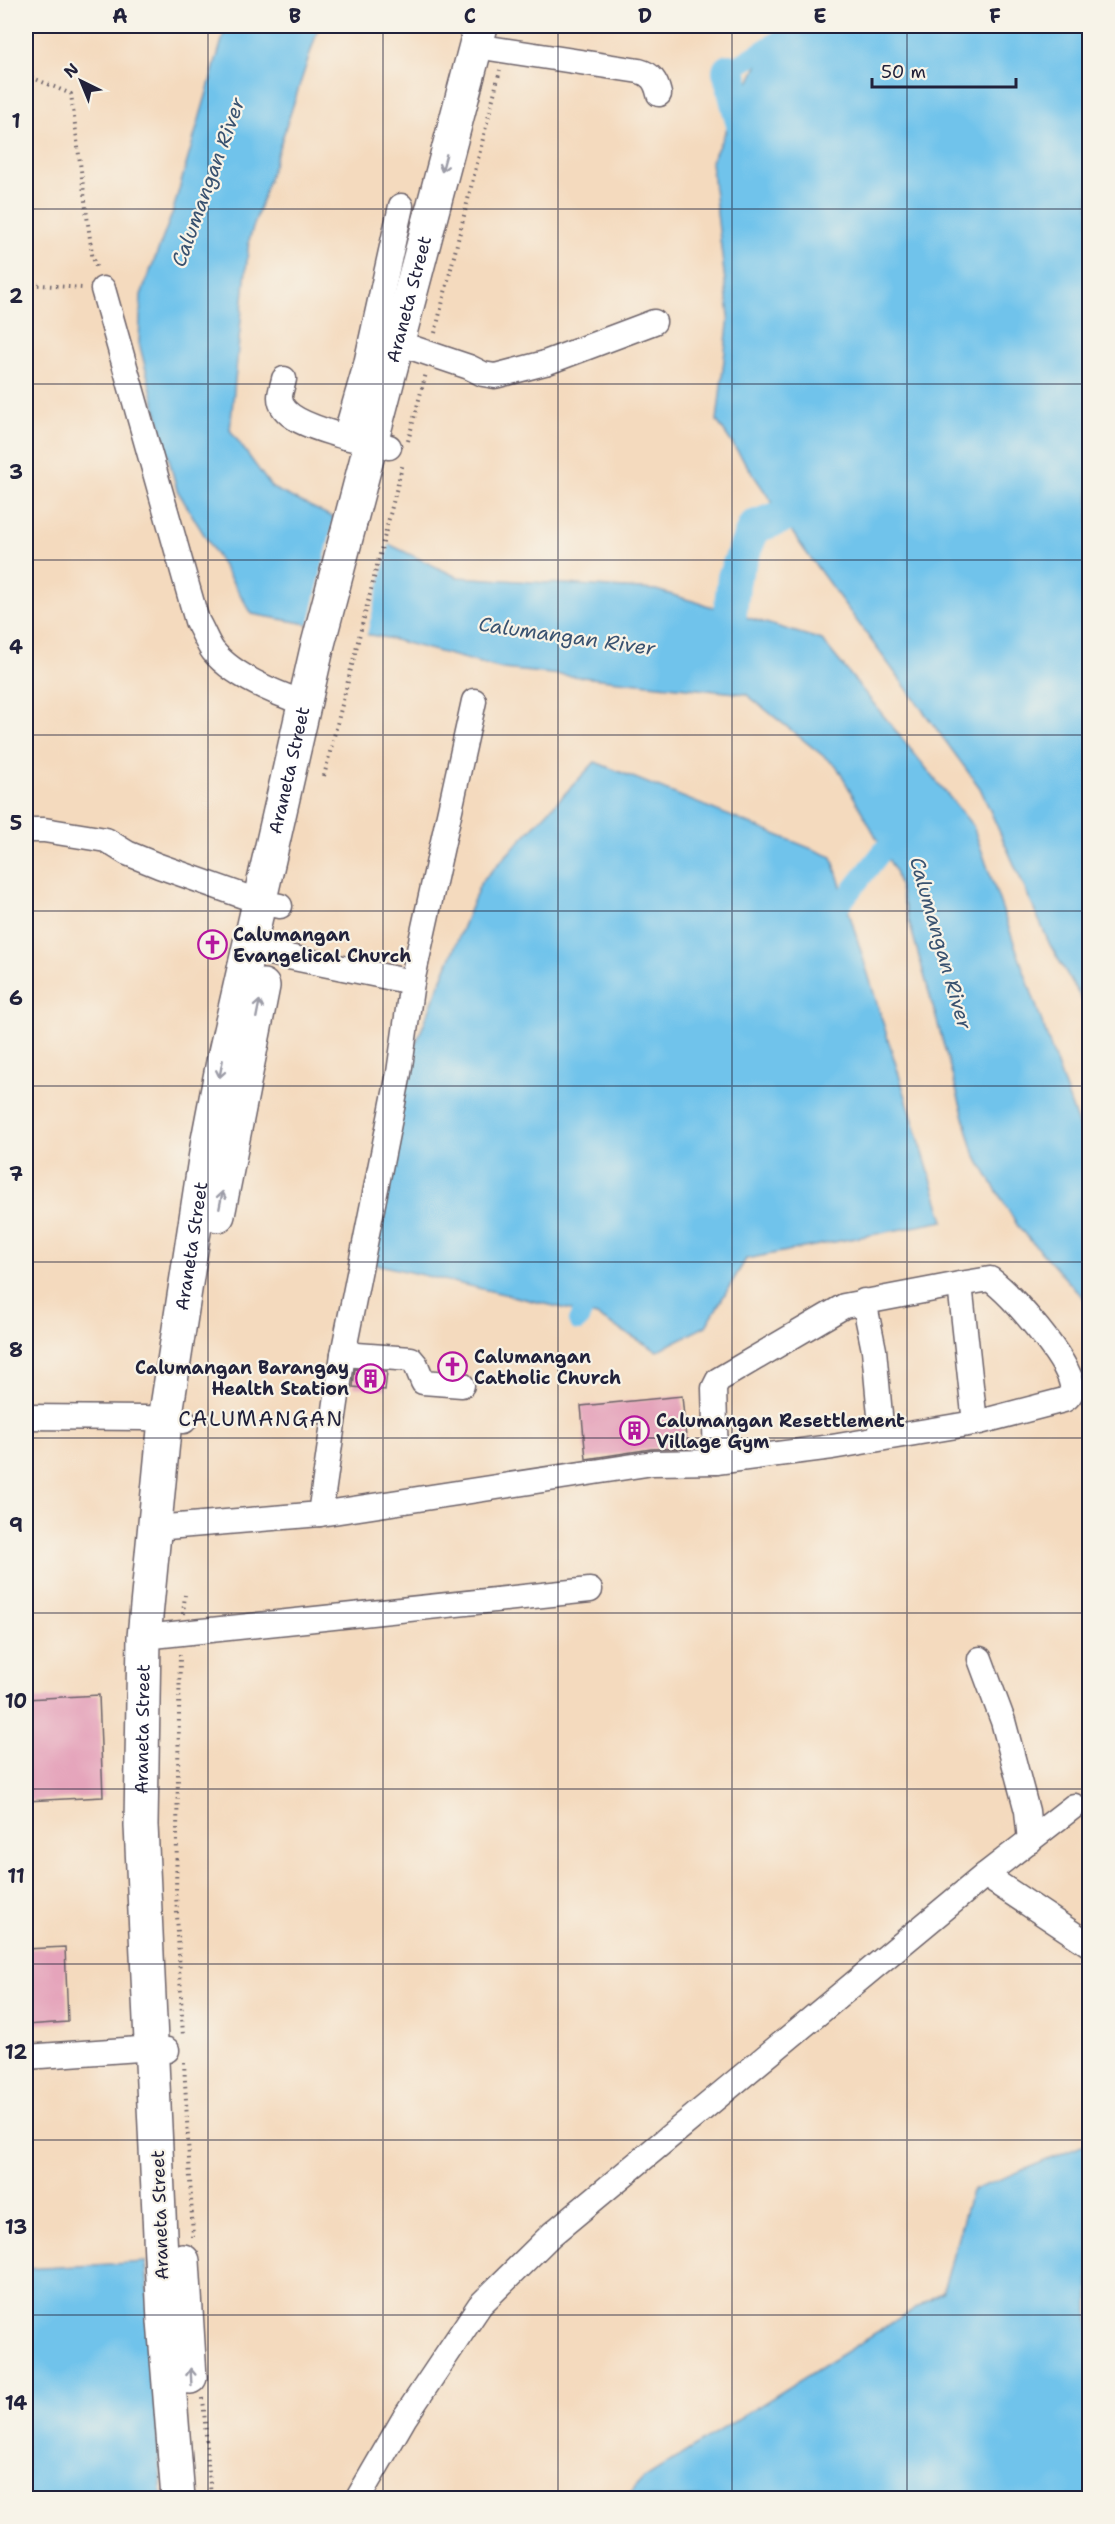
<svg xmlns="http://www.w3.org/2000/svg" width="1115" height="2524" viewBox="0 0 1115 2524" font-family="'Shantell Sans',sans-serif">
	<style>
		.water { fill: #6fc3eb; stroke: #487293; stroke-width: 1.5 }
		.pier { fill: #f4dabe }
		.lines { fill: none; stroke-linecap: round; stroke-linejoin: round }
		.canal { stroke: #6fc3eb; stroke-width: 20 }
		.river { stroke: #6fc3eb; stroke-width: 34 }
		.building { fill: #e5a4bb }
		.minor-casing { stroke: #6c6269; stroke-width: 27 }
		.highway-casing { stroke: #6c6269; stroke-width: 36 }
		.path { stroke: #6c6269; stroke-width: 4; stroke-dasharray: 1.5 4.5; stroke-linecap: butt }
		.minor { stroke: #fff; stroke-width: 24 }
		.highway { stroke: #fff; stroke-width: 33 }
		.oneway { stroke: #9c9ca7 }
		.grid { fill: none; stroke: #22223b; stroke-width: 1.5; stroke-opacity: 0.55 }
		.labels { text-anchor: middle; stroke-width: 4.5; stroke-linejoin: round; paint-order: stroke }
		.street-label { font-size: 18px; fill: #22223b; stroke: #f7f3e8 }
		.poi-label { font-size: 18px; font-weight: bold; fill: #22223b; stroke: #f7f3e8; text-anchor: start }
		.water-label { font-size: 20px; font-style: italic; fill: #395270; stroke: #f7f3e8 }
		.quarter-label { font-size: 21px; letter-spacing: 1.5px; fill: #22223b; stroke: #f7f3e8 }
		.neatline { fill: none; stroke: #22223b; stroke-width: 2 }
		.grid-label { font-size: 20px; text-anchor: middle; font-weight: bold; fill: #22223b }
	</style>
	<rect width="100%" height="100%" fill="#f7f3e8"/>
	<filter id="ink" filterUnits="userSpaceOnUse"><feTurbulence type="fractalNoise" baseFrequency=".0167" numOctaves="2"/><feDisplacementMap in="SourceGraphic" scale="12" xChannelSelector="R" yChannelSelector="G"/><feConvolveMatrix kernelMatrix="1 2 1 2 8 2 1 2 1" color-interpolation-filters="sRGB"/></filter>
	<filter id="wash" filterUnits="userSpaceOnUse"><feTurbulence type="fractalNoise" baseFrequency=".008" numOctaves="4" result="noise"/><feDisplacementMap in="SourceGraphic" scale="24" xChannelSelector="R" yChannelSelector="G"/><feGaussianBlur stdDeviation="1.35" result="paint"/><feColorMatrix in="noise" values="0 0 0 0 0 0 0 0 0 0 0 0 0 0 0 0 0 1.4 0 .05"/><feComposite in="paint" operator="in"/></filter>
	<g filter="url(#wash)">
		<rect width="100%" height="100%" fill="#f4dabe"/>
		<!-- water -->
		<g class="water">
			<polygon points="226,26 319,26 249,240 230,430 272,488 457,577 656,590 822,640 973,826 1089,1156 1089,1304 1019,1228 974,1153 895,871 837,767 746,694 503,669 387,638 252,614 177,490 139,343 141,295 172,214"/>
			<polygon points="820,26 1089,26 1089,1012 1050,945 980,788 803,548 717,421 729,316 711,162 759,62"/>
			<polygon points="595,762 832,857 944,1221 746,1259 706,1326 657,1351 597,1316 371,1263 410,1058 481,882"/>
			<polygon points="1089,2143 1089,2498 625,2498 644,2478 943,2291 971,2191"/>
			<polygon points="146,2262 162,2498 26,2498 26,2269"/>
		</g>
		<!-- pier -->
		<polygon class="pier" points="335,515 390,541 366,638 308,627"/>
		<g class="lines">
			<!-- canal -->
			<g class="canal">
				<polyline points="729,71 802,26"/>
				<polyline points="829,919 900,829"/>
				<polyline points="578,1321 594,1288"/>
			</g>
			<!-- river -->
			<g class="river">
				<polyline points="729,71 748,144 756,146"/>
				<polyline points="725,659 734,577 754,527 813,506 828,505"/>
			</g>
		</g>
		<g id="blocks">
			<!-- building -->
			<g class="building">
				<polygon points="355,1369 387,1372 385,1390 353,1387"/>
				<polygon points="682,1396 687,1448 651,1449 586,1459 581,1406"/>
				<polygon points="99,1695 103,1797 26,1801 26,1699"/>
				<polygon points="65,1947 68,2022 26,2025 26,1949"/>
			</g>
		</g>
	</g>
	<g filter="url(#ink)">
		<use href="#blocks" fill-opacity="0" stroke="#6c6269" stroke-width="1.5"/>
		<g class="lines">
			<defs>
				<g id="minor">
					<path d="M476 46 639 71C651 74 656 81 659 94"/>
					<path d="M103 289 197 621C203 631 207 643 213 651 233 676 275 693 304 703"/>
					<polyline points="398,343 469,367 483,374 495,376 545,363 654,322"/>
					<path d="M284 379C283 384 280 392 280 397 280 421 327 431 345 437"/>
					<polyline points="389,447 345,437 366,364 401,206"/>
					<polyline points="26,830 44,830 106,840 127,853 159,866 260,902 280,906"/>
					<polyline points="249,949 412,982"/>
					<polyline points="864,1301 874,1350 882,1437"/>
					<polyline points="343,1354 411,1359 416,1365 423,1382 462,1385"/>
					<polyline points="26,1417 145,1418 184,1421"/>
					<polyline points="716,1462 714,1388 718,1380 844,1306 960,1284"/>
					<polyline points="320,1514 343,1354 399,1073 412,982 474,701"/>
					<path d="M155 1528 320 1514 653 1463 716 1462 832 1447 980 1422 1064 1400C1069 1397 1073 1392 1072 1385 1067 1358 1012 1295 990 1279L960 1284 975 1423"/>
					<polyline points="144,1637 590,1590"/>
					<polyline points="980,1659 1003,1721 1027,1811 1030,1841"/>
					<polyline points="985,1875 1090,1945"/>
					<polyline points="26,2057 139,2049 167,2050"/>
					<polyline points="358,2498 405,2417 480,2305 552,2234 985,1875 1074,1806"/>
				</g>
				<g id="highway">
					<polyline points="218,1215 263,986"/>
					<polyline points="183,2261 190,2377"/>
					<path id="s1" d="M178 2498 164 2321 141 1825 144 1637 165 1420 208 1140 224 1057 318 644 481 26"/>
				</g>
			</defs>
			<!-- minor casing -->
			<use href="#minor" class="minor-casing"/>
			<!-- highway casing -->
			<use href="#highway" class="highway-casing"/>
			<!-- path -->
			<g class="path">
				<polyline points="26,75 71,94 92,254 97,270"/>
				<polyline points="26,284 83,288"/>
				<polyline points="435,333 500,70"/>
				<polyline points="408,441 426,373"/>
				<polyline points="324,776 403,463"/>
				<polyline points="183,1614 185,1595"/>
				<polyline points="180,1654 176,1893 183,2037"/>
				<polyline points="184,2062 193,2237"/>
				<polyline points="203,2398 211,2498"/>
			</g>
			<!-- minor -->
			<use href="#minor" class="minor"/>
			<!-- highway -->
			<use href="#highway" class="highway"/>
		</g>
		<!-- one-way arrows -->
		<defs><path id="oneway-shaft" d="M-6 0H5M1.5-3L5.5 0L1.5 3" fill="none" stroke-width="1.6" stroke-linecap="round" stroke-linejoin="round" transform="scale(1.5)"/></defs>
		<g class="oneway">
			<use href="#oneway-shaft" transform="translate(444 163) rotate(105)"/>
			<use href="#oneway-shaft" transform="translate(258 1009) rotate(-79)"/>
			<use href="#oneway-shaft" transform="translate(221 1069) rotate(101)"/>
			<use href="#oneway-shaft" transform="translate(221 1200) rotate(-79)"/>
			<use href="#oneway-shaft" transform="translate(191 2377) rotate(-93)"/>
		</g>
	</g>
	<!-- grid -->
	<path class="grid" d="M208 26V2498M383 26V2498M558 26V2498M732 26V2498M907 26V2498M26 209H1090M26 384H1090M26 560H1090M26 735H1090M26 911H1090M26 1086H1090M26 1262H1090M26 1438H1090M26 1613H1090M26 1789H1090M26 1964H1090M26 2140H1090M26 2315H1090"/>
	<!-- icons -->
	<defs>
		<symbol id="church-ring" viewBox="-11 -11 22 22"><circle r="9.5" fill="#f7f3e8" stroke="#b5179e" stroke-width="1.5"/><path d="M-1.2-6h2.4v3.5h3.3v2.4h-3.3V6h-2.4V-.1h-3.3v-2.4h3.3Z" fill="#b5179e"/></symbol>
		<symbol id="building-ring" viewBox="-11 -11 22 22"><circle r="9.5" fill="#f7f3e8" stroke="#b5179e" stroke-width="1.5"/><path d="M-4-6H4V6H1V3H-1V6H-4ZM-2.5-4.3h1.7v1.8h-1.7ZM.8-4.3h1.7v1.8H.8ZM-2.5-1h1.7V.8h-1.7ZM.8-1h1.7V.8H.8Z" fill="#b5179e"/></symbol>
	</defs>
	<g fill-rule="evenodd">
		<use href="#church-ring" x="196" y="928" width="33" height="33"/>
		<use href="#church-ring" x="436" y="1350" width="33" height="33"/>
		<use href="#building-ring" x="354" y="1362" width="33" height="33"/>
		<use href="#building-ring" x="618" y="1414" width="33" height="33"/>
	</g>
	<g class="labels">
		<!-- street labels -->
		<g class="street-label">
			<text dy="6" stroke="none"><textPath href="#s1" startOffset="2228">Araneta Street</textPath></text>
			<text dy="6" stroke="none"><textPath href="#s1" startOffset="1742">Araneta Street</textPath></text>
			<text dy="6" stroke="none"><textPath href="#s1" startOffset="1256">Araneta Street</textPath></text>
			<text dy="6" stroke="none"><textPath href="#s1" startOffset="770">Araneta Street</textPath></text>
			<text transform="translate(160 2215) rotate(-92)" y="6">Araneta Street</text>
		</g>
		<!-- poi labels -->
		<g class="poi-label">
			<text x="233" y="941">Calumangan<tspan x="233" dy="21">Evangelical Church</tspan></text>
			<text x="474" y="1363">Calumangan<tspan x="474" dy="21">Catholic Church</tspan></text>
			<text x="349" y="1374" text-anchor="end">Calumangan Barangay<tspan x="349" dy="21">Health Station</tspan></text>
			<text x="656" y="1427">Calumangan Resettlement<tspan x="656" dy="21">Village Gym</tspan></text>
		</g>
		<!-- water labels -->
		<g class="water-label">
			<text transform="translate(208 182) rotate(-70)" y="7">Calumangan River</text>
			<text transform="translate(567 636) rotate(8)" y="7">Calumangan River</text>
			<text transform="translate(941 943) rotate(74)" y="7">Calumangan River</text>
		</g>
		<!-- quarter labels -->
		<g class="quarter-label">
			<text x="261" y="1426">CALUMANGAN</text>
		</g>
	</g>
	<!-- margin -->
	<rect width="1115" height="2524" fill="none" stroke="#f7f3e8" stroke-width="66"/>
	<!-- north arrow -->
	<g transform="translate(81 81) rotate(317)" stroke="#f7f3e8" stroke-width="4.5" paint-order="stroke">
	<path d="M0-4.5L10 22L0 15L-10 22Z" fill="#22223b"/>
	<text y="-9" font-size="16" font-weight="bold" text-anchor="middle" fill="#22223b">N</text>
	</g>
	<!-- scale -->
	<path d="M872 78v9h144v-9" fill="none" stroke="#22223b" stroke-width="3"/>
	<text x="881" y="78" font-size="18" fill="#22223b" stroke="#f7f3e8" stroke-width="4.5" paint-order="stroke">50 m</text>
	<rect x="33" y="33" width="1049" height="2458" class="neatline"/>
	<g class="grid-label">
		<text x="120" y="23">A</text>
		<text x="295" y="23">B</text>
		<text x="470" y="23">C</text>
		<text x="645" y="23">D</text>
		<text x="820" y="23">E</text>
		<text x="995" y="23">F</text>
		<text x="16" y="128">1</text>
		<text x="16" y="303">2</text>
		<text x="16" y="479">3</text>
		<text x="16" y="654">4</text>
		<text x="16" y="830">5</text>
		<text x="16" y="1005">6</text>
		<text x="16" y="1181">7</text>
		<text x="16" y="1357">8</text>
		<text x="16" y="1532">9</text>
		<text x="16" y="1708">10</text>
		<text x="16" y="1883">11</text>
		<text x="16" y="2059">12</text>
		<text x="16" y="2234">13</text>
		<text x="16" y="2410">14</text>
	</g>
</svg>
